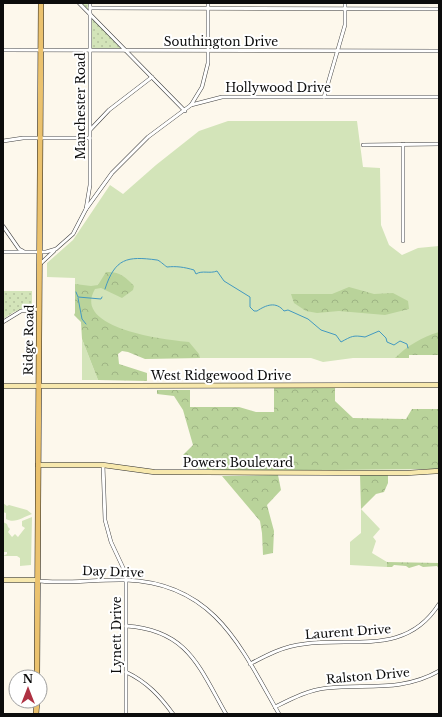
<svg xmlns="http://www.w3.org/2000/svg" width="442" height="717" viewBox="0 0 442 717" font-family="'Libre Baskerville',serif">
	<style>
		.grass { fill: #d3e4b9 }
		.forest { fill: url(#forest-crowns) }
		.park { fill: url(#park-dots) }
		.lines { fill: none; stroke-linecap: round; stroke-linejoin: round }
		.stream { stroke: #4399c0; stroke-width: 1 }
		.street-casing { stroke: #3f3f3f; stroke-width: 4 }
		.secondary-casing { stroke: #2e2e2e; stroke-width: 5.5 }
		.primary-casing { stroke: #1d1d1d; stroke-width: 6 }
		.street { stroke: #fff; stroke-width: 3 }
		.secondary { stroke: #f7e8ad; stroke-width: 4.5 }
		.primary { stroke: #ebc26e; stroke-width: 5 }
		.labels { text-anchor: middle; stroke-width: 4; stroke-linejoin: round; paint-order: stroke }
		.street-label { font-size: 12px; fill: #0c0c0c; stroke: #fff }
	</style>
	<defs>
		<pattern id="forest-crowns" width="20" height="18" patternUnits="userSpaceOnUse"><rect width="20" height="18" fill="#b9d39a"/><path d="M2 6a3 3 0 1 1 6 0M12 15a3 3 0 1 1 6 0" fill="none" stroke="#9eb484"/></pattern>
		<pattern id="park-dots" width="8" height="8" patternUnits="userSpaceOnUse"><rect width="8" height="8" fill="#d3e4b9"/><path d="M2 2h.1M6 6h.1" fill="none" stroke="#b4c29e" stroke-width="1.8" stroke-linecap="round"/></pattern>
	</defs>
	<rect width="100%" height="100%" fill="#fdf8ec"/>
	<!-- grass -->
	<g class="grass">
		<polygon points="228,121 357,121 363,167 380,168 381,225 389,245 402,255 418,248 439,246 439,355 409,355 409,358 353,358 323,362 311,358 154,358 75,313 75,278 47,277 47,263 73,240 110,185 123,194 156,165 199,131"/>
		<polygon points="82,339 98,380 82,380"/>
		<path d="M3 503 7 506 9 505 27 510 32 514C23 517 15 524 6 519V513L3 512Z"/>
		<polygon points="361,509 380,529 373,537 376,541 372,553 387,562 387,567 350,565 350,542 361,533"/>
		<polygon points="32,517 31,565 20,566 20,558 17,556 3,556 7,554 7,552 3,552 3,522 7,524 8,527 10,529 8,532 12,537 15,534 18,537 25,528 22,526 22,521"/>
	</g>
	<!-- forest -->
	<g class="forest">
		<path d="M106 272C119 271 126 277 134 286L133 290 122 298 101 288 95 289C71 329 167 340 189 342L199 354 200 358 145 359 128 352 122 351 118 354 119 364 147 373V381L98 380 82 339 81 322 74 315 75 313V284L91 286 98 285Z"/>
		<polygon points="349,287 374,294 393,293 408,301 409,309 385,315 339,311 317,313 306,311 294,303 291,294 332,294"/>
		<path d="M439 332V355H409V358H395C407 346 422 337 439 332Z"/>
		<polygon points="335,387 335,401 353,418 406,419 412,409 439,409 439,469 225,471 193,468 183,455 193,445 183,410 174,396 157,394 157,390 190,390 190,407 239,407 256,412 274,412 274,388"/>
		<polygon points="360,474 388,474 388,483 384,492 376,494 361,509"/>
		<polygon points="278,475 281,490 267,505 274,531 273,553 263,555 262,533 260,521 222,476"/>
		<polygon points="387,562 439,563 439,569 437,566 423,567 419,565 409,568 406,566 394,565 392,567 387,567"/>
	</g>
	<!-- park -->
	<g class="park">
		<polygon points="79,3 90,3 90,13 125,51 90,50 90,13"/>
		<polygon points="3,291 32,291 32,305 14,312 3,319"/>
	</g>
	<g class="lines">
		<!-- stream -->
		<g class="stream">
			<path d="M105 289C115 258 127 256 157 260 159 260 164 265 167 267 176 266 184 267 194 270L196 274C202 270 210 274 217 271L224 281 250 297V307L254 311H257C266 305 276 301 284 311L288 310 308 319 321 330 336 335 341 342C352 336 353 335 365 337L379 331 386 338 387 342 394 345 400 341 407 344 408 348"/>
			<polyline points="76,292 78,297 101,299 102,297"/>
			<polyline points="78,298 82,319 86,324"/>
		</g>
		<defs>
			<g id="street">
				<polyline points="79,3 185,111"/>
				<polyline points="90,8 439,9"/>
				<polyline points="3,50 439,51"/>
				<polyline points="324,97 345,25 345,3"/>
				<polyline points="191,105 202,87 208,63 208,3"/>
				<polyline points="91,129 109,110 152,77"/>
				<polyline points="3,141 23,138 90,138"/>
				<polyline points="363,145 439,144"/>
				<polyline points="86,209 90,185 90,3"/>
				<polyline points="3,226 19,249 23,251"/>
				<polyline points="403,241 403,144"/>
				<polyline points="3,252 46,252 56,249 73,234 86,209 112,173 148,137 191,105 222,97 439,97"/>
				<polyline points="39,265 54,251"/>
				<polyline points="3,322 21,311 39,309"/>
				<polyline points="103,465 105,520 111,542 126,574 126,714"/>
				<path d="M38 581C67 584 97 579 126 580 214 583 241 647 279 714"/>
				<path d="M126 626C188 630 199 667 226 714"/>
				<path d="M250 664C267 655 284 646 304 644 354 637 406 656 439 604"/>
				<path d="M126 672C147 682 160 696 173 714"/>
				<path d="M275 707C291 699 308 690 327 688 367 684 402 692 439 671"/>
			</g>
			<g id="secondary">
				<polyline points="3,386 439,385"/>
				<polyline points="38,465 103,465 154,472 407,473 439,471"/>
				<polyline points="3,580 37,580"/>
			</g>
			<g id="primary">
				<polyline points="37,677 41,3"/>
				<polyline points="36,714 37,701"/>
			</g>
		</defs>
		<!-- street casing -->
		<use href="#street" class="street-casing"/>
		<!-- secondary casing -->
		<use href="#secondary" class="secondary-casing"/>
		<!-- primary casing -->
		<use href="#primary" class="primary-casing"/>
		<!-- street -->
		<use href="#street" class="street"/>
		<!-- secondary -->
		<use href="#secondary" class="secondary"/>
		<!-- primary -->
		<use href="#primary" class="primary"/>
	</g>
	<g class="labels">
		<!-- street labels -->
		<g class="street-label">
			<text x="221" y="46">Southington Drive</text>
			<text x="278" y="92">Hollywood Drive</text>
			<text transform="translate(81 106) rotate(-90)" y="4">Manchester Road</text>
			<text transform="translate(29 340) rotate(-89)" y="4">Ridge Road</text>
			<text x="221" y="380">West Ridgewood Drive</text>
			<text x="238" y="467">Powers Boulevard</text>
			<text transform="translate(113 572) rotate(2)" y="4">Day Drive</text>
			<text transform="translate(348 632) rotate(-4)" y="4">Laurent Drive</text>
			<text transform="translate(117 635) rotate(-90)" y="4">Lynett Drive</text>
			<text transform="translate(368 676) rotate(-5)" y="4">Ralston Drive</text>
		</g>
	</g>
	<!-- border -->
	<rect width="442" height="717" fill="none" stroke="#0c0c0c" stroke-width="8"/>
	<!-- north arrow -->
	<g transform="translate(28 689)"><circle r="19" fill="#ffffff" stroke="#9e9e9e"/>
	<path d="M0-3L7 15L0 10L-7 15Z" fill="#ae3142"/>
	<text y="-6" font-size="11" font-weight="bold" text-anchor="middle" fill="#0c0c0c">N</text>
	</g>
</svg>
